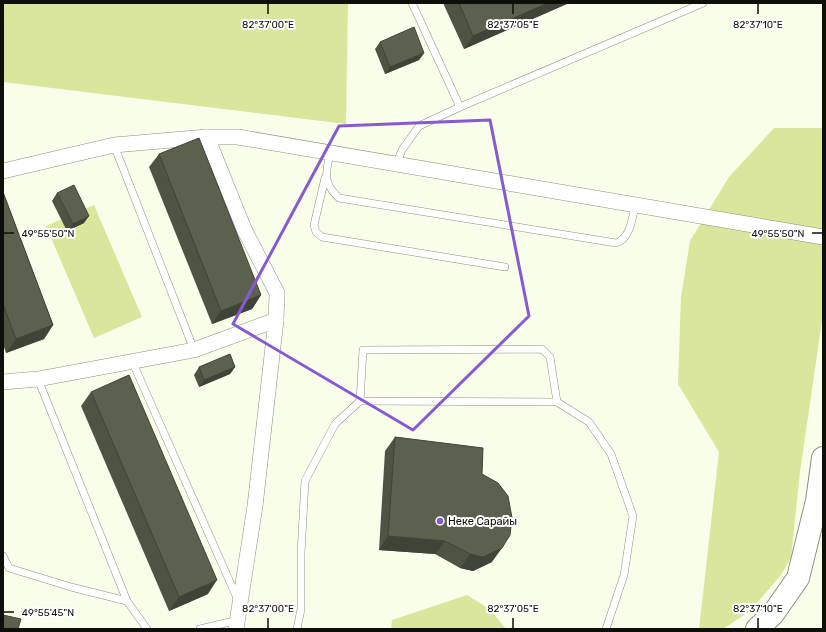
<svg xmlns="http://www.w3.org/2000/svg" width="826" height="632" viewBox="0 0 826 632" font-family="Rubik,sans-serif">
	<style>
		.green { fill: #d9e69c }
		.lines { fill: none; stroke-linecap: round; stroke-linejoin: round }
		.lane-casing { stroke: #8c907e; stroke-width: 8 }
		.street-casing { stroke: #8c907e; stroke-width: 16 }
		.primary-casing { stroke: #8c907e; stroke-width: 24 }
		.lane { stroke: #fff; stroke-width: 7 }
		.street { stroke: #fff; stroke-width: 15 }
		.primary { stroke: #fff; stroke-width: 22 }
		.wall { fill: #4f5344 }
		.shaded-wall { fill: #404337 }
		.building { fill: #5c604f; stroke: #404337 }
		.marked { fill: none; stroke: #865ad3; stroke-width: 3; stroke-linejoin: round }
		.ticks { fill: none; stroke: #0e0f09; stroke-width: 1.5 }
		.poi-dot { fill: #865ad3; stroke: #fff; stroke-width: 1.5 }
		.labels { text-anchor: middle; stroke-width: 4; stroke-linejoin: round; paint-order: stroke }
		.poi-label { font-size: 11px; fill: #0e0f09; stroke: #fff; text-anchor: start }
		.ticks-label { font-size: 10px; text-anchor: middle; fill: #0e0f09; stroke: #fff; stroke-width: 4; stroke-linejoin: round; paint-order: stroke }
	</style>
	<rect width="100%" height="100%" fill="#f9feea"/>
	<!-- green -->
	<g class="green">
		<polygon points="3,3 348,3 346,124 3,82"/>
		<polygon points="774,128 823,128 823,314 800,472 791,558 781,575 750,611 723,629 699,629 719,452 678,384 681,297 690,241 729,177"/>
		<polygon points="94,205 142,317 94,338 46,226"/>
		<polygon points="467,595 491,610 506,629 391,629 392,620"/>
	</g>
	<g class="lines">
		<defs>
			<g id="lane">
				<polyline points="412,3 460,107 703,3"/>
				<polyline points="114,145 194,350"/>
				<path d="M330 153C326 174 322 182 339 198L616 243C630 239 632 219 635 206"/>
				<polyline points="396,165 402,150 419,126 460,107"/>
				<polyline points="325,178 314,225 316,232 322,237 505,267"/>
				<polyline points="132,361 238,600"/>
				<polyline points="38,379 127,601 147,629"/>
				<polyline points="360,401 557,402"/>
				<polyline points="3,556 9,568 71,587 127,601"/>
				<polyline points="200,629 238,620"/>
				<polyline points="297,629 301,609 301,553 305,481 335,424 360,401 363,350 542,349 550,357 557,402 589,422 611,454 633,516 624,575 606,629"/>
			</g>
			<g id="street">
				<polyline points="207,137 244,229 277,293 276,320 255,506 236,629"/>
				<polyline points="3,171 114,145 207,137 238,137 823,237"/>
				<polyline points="3,382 38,379 194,350 276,320"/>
			</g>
			<polyline id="primary" points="757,629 773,614 798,578 817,501 823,458"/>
		</defs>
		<!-- lane casing -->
		<use href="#lane" class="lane-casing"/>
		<!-- street casing -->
		<use href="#street" class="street-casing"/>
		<!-- primary casing -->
		<use href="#primary" class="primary-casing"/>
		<!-- lane -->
		<use href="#lane" class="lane"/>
		<!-- street -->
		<use href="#street" class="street"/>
		<!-- primary -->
		<use href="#primary" class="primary"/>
	</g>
	<!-- wall -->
	<g class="wall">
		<polygon points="443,3 569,3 464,49"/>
		<polygon points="380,42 424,53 419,60 385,74 375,49"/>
		<polygon points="159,154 261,295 252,309 212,324 149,167"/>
		<polygon points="3,192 53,325 44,339 6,353 3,344"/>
		<polygon points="57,193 84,223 67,231 52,201"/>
		<polygon points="199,367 235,367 230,374 199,387 194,375"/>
		<polygon points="91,392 208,594 169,611 81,406"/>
		<polygon points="395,437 482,474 492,562 473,571 460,568 435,554 379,550 385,451"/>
	</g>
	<!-- shaded-wall -->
	<g class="shaded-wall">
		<polygon points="548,3 569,3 464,49 473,36"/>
		<polygon points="424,53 419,60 385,74 390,67"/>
		<polygon points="89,216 84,223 67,231 73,224"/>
		<polygon points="261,295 252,309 212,324 221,311"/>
		<polygon points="53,325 44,339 6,353 16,339"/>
		<polygon points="235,367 230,374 199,387 204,380"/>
		<polygon points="388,536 445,541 435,554 379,550"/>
		<polygon points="502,548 492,562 473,571 460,568 470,554"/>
		<polygon points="217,580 208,594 169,611 179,597"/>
	</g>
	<!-- building -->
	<g class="building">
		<polygon points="459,3 548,3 473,36"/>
		<polygon points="414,27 424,53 390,67 380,42"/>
		<polygon points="199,138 261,295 221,311 159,154"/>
		<polygon points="74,185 89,216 73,224 57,193"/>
		<polygon points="3,192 53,325 16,339 3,304"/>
		<polygon points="230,354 235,367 204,380 199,367"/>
		<polygon points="129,375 217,580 179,597 91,392"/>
		<polygon points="395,437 483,448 482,474 498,483 508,496 512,518 510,535 502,548 483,557 470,554 445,541 388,536"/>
		<polygon points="3,615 21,619 18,629 3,629"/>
	</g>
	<!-- marked area -->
	<path class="marked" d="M490 120 529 316 413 430 233 324 339 126Z"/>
	<!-- ticks -->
	<path class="ticks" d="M268 4V14M513 4V14M758 4V14M4 233H14M812 233H822M4 612H14M268 618V628M513 618V628M758 618V628"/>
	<!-- markers -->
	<circle class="poi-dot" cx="440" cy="521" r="4"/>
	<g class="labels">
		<!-- poi labels -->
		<g class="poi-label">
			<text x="448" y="525">Неке Сарайы</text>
		</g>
	</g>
	<g class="ticks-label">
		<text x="268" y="28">82°37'00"E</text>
		<text x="513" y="28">82°37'05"E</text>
		<text x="758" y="28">82°37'10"E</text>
		<text x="48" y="237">49°55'50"N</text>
		<text x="778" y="237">49°55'50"N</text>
		<text x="268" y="612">82°37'00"E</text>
		<text x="513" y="612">82°37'05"E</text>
		<text x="758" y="612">82°37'10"E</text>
		<text x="48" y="616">49°55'45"N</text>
	</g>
	<!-- border -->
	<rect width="826" height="632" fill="none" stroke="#0e0f09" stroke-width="8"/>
</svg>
